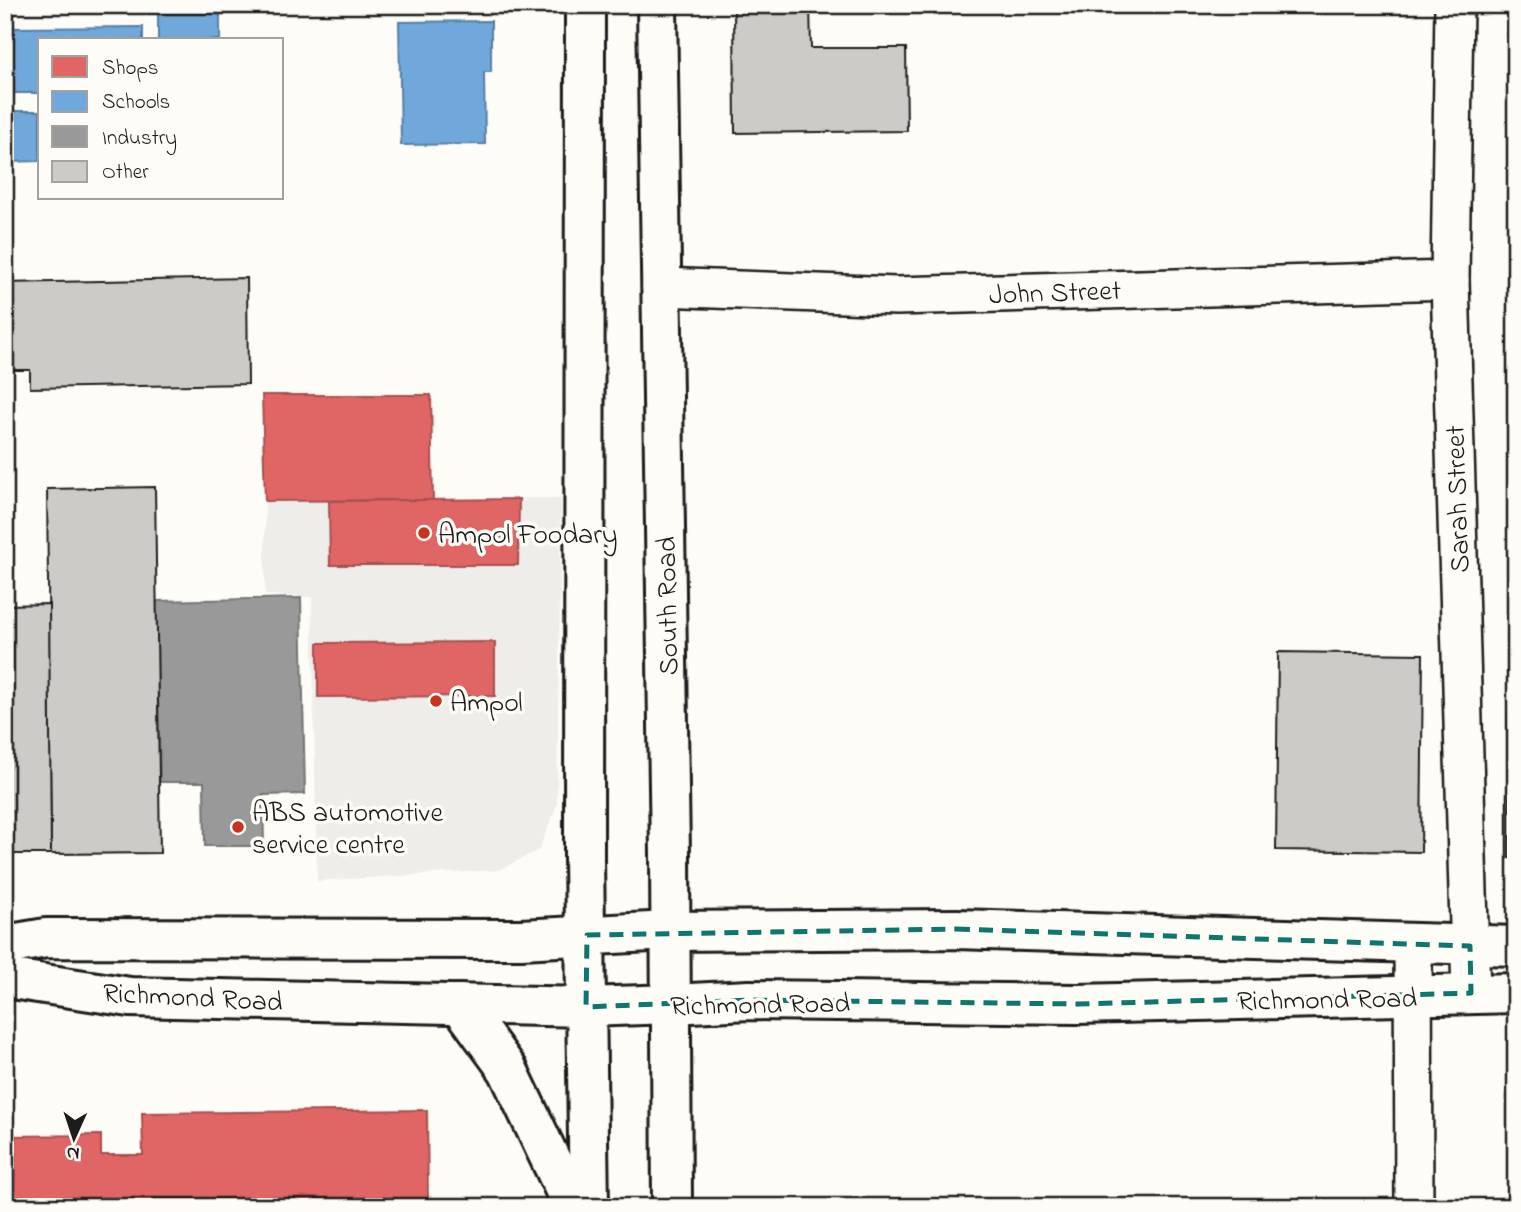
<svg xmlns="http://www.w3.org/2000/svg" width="1521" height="1212" viewBox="0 0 1521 1212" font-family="'Indie Flower',sans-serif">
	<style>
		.built { fill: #eeede9 }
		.shops { fill: #e06666; stroke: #a55050; stroke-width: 2 }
		.schools { fill: #6fa8dc; stroke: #567ea2; stroke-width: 2 }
		.industry { fill: #999; stroke: #747474; stroke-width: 2 }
		.building { fill: #cccbc8; stroke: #1c1c1c; stroke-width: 2 }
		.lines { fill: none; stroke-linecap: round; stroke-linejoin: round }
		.street-casing { stroke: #1c1c1c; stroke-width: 42 }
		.secondary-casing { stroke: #1c1c1c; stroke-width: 44 }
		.primary-casing { stroke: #1c1c1c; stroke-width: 44 }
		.highway-casing { stroke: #1c1c1c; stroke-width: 44 }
		.street { stroke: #fdfcf7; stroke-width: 37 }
		.secondary { stroke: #fdfcf7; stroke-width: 38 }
		.primary { stroke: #fdfcf7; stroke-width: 38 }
		.highway { stroke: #fdfcf7; stroke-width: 38 }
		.marked { fill: none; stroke: #0f766e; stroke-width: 5; stroke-dasharray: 14 9; stroke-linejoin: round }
		.poi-dot { fill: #c8321e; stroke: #fdfcf7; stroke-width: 2.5 }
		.labels { text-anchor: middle; stroke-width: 7; stroke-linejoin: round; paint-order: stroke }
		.street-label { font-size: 28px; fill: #1c1c1c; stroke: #fdfcf7 }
		.poi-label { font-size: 28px; fill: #1c1c1c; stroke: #fdfcf7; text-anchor: start }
	</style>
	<rect width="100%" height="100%" fill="#fdfcf7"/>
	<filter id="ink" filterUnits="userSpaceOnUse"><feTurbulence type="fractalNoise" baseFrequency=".0143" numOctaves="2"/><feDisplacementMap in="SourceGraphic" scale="14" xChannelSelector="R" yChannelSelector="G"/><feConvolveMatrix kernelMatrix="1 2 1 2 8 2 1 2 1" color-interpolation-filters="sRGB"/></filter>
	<g filter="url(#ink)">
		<!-- built -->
		<polygon class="built" points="561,498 557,805 539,850 499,870 317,881 312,597 265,595 265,501"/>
		<!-- shops -->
		<g class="shops">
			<polygon points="262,395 431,395 433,500 265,501"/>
			<polygon points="519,499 518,565 330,565 329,501"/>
			<polygon points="495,642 495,696 318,697 318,643"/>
			<polygon points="427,1110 428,1205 461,1207 5,1207 5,1136 101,1135 101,1155 143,1155 142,1113"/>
		</g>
		<!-- schools -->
		<g class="schools">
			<rect x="158" y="5" width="62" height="35"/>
			<polygon points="491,21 491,72 484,72 485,144 401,145 399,22"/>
			<polygon points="143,27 143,40 40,40 40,93 5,93 5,28"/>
			<polygon points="5,111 40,111 40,161 5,162"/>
		</g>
		<!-- industry -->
		<polygon class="industry" points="301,598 305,794 263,795 264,846 205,846 204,782 160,782 156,601"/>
		<!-- building -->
		<g class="building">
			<polygon points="734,5 810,5 811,48 906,48 907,131 735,133"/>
			<polygon points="247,278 248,384 30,388 30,370 5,370 5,283"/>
			<polygon points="155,487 160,853 51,854 47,489"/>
			<polygon points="49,604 51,854 5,854 5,605"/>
			<polygon points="1278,652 1423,654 1421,852 1276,850"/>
			<rect x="1509" y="716" width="7" height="142"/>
		</g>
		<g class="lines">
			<defs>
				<g id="street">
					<polyline points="1454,5 1450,280 1471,993"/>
					<polyline points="661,287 896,296 1450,280"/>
					<polyline points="1413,943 1414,1207"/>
				</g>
				<g id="secondary">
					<polyline points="669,931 956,929 1516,946"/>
					<polyline points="672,1004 749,1000 1078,1004 1516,993"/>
				</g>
				<g id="primary">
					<polyline points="5,945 46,938 521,939 669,931"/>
					<polyline points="5,978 130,997 586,1007 672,1004"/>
				</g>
				<g id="highway">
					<polyline points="585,5 584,859 589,1207"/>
					<polyline points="657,5 670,854 672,1207"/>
					<polyline points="460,1004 508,1070 573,1207"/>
				</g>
			</defs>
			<!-- street casing -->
			<use href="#street" class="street-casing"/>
			<!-- secondary casing -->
			<use href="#secondary" class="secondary-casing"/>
			<!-- primary casing -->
			<use href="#primary" class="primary-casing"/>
			<!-- highway casing -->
			<use href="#highway" class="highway-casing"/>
			<!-- street -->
			<use href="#street" class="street"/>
			<!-- secondary -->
			<use href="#secondary" class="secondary"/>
			<!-- primary -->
			<use href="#primary" class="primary"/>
			<!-- highway -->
			<use href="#highway" class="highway"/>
		</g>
	</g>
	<!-- marked area -->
	<path class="marked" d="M956 929 1470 946 1471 993 1078 1004 749 1000 586 1007 587 935Z"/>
	<!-- markers -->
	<g class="poi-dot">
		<circle cx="424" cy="533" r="7"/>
		<circle cx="436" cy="701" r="7"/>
		<circle cx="238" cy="827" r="7"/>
	</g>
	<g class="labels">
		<!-- street labels -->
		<g class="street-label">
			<text transform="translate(1055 291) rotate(-2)" y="10">John Street</text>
			<text transform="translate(1456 499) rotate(-92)" y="10">Sarah Street</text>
			<text transform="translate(666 606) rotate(-91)" y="10">South Road</text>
			<text transform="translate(193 996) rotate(3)" y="10">Richmond Road</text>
			<text transform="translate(1327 998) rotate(-1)" y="10">Richmond Road</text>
			<text transform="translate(760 1003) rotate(-1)" y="10">Richmond Road</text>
		</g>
		<!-- poi labels -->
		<g class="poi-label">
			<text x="438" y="543">Ampol Foodary</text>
			<text x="450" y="711">Ampol</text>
			<text x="252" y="821">ABS automotive<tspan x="252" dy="32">service centre</tspan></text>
		</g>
	</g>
	<!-- margin -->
	<rect width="1521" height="1212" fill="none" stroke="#fdfcf7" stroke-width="28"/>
	<rect x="14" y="14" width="1493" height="1184" fill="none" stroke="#1c1c1c" stroke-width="2.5" filter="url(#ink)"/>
	<!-- legend -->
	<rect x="38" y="38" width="245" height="161" fill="#fdfcf7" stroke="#a3a29f" stroke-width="2"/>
	<rect x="52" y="56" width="35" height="21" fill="#e06666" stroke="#a3a29f" stroke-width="2"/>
	<text x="102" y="74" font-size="21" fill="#1c1c1c">Shops</text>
	<rect x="52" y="91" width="35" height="21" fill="#6fa8dc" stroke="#a3a29f" stroke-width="2"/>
	<text x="102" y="108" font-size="21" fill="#1c1c1c">Schools</text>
	<rect x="52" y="126" width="35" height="21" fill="#999999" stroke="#a3a29f" stroke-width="2"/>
	<text x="102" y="144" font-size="21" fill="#1c1c1c">Industry</text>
	<rect x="52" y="161" width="35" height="21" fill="#cccbc8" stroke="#a3a29f" stroke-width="2"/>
	<text x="102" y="178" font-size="21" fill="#1c1c1c">Other</text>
	<!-- north arrow -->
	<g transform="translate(74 1138) rotate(183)" stroke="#fdfcf7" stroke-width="5" paint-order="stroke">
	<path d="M0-5L12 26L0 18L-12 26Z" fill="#1c1c1c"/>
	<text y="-10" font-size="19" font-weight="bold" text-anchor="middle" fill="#1c1c1c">N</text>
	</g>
</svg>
